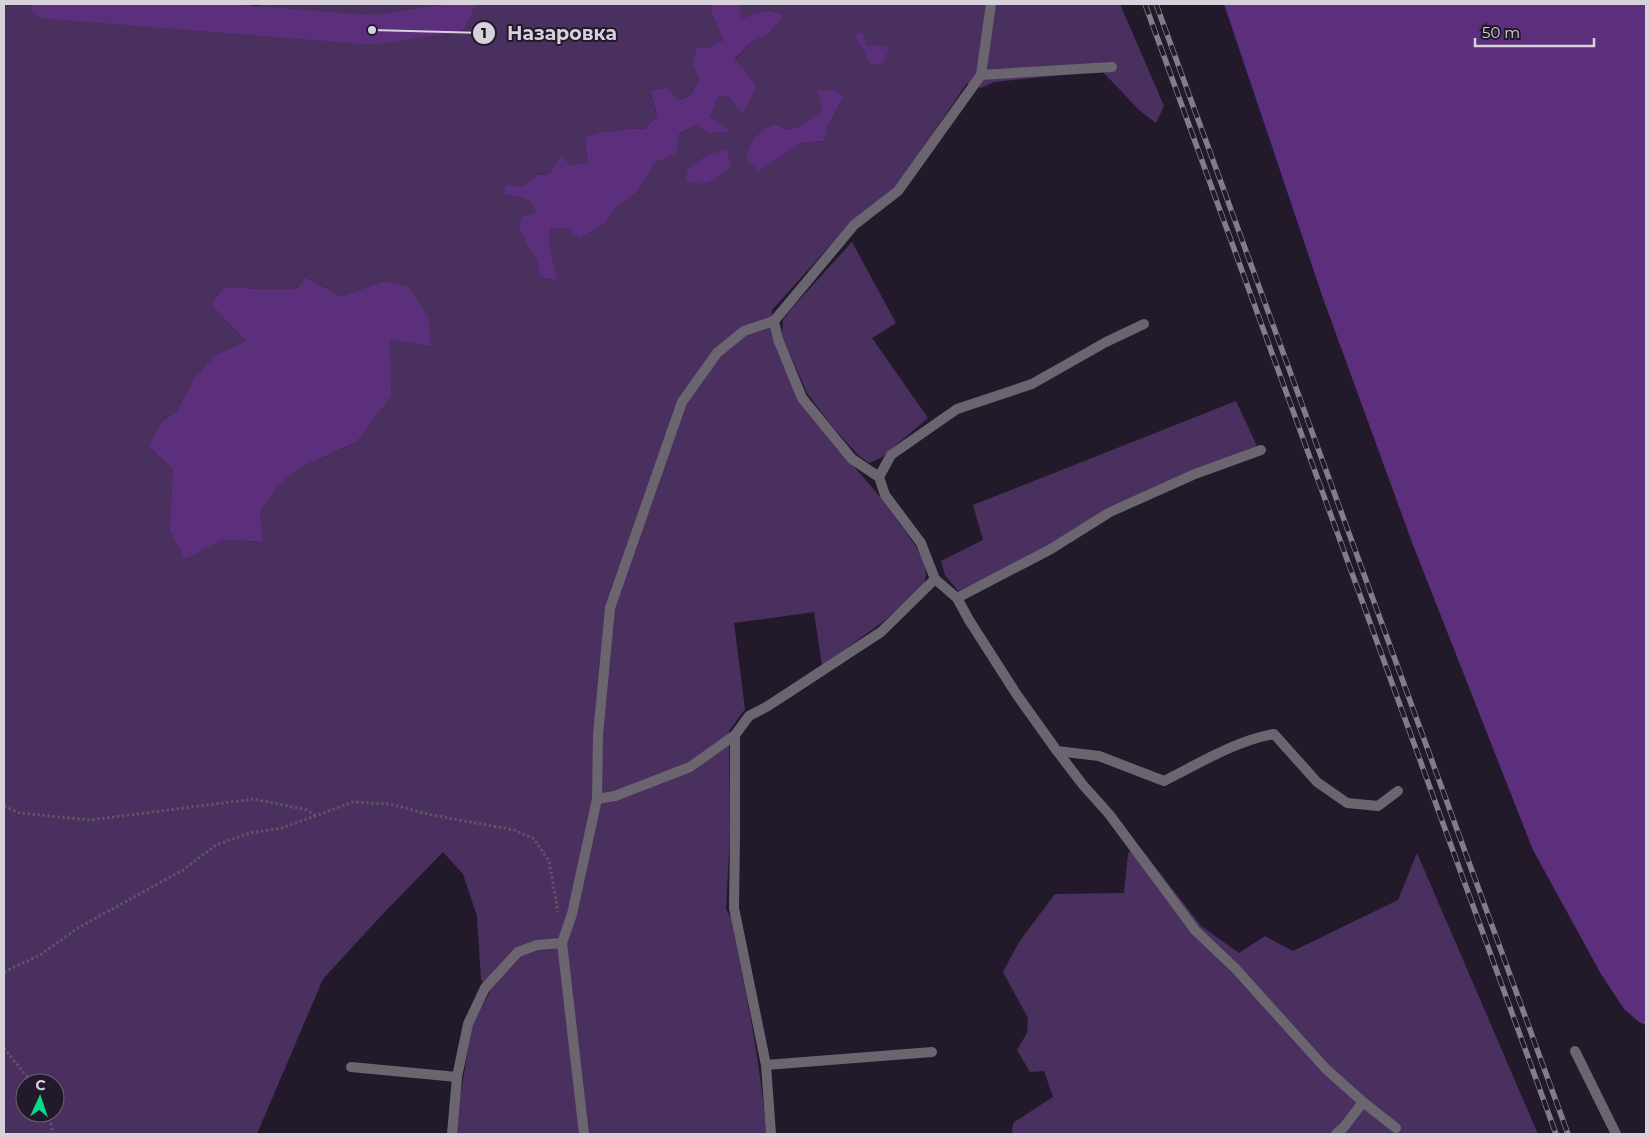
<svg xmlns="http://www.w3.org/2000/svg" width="1650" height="1138" viewBox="0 0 1650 1138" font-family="Montserrat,sans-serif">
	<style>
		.green { fill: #4a305f; fill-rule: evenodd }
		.water { fill: #5c2f7c }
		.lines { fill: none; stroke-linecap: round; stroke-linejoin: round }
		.river { stroke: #5c2f7c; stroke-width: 29 }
		.path { stroke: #5c5563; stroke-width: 3; stroke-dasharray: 2.5 2.5; stroke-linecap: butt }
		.service { stroke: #6a656e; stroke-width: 10 }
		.minor { stroke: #6a656e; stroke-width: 10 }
		.rail-casing { stroke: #837c89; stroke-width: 5.5 }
		.rail { stroke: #221a2a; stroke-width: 4; stroke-dasharray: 11; stroke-linecap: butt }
		.leader { fill: none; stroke: #d7d1dc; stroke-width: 2 }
		.callout-dot { fill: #d7d1dc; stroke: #221a2a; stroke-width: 2 }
		.mark-label { font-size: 15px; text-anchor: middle; font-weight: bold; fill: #111 }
		.callout-label { font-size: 19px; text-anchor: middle; font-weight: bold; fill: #d7d1dc; stroke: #221a2a; stroke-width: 4; stroke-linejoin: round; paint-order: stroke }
	</style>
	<rect width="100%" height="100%" fill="#221a2a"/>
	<!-- green -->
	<g class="green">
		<path d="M4 4H244L256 6 269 4H711L710 9 723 40 708 48 693 65 699 80 690 96 677 100 650 92 657 116 644 129 629 128 614 132 603 131 585 139 587 162 571 165 550 174 536 175 522 187 505 195 520 197 531 202 536 213 530 246 537 262 540 277 556 281 549 244 551 229 566 228 579 239 604 224 616 207 636 193 655 163 675 153 679 134 698 124 730 131 710 117 718 97 727 96 743 112 749 75 735 60 749 44 770 33 784 15 766 10 740 20 739 4H1120L1164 106 1156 123 1139 110 1102 71 994 82 981 88 967 83 895 189 852 221 772 310 773 337 799 399 850 462 881 498 915 545 925 561 926 575 924 585 884 621 822 666 814 612 734 623 745 709 729 731 730 833 726 909 731 918C745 990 761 1061 766 1134H457V1116L472 1025 490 992 481 980 477 916 463 874 443 852 379 918 323 979 257 1134H4ZM844 96 829 124 824 141 801 143 757 171 775 124 789 130 802 125ZM305 277 341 296 384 281 429 347 390 338 356 442 298 469 277 487 260 512 264 542 222 540 173 470 148 446 162 421 176 412 194 378 215 355 246 341 211 305 224 287 259 289H297ZM25 1083H55V1113H25Z"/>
		<polygon points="852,242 896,323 872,338 928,418 882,457 869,463 858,455 831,425 807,393 782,336 783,320 791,309"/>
		<polygon points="1236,401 1257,446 1200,468 1108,507 1051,547 958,591 945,575 941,561 983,540 973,505"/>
		<polygon points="1140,847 1201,926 1239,953 1265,936 1293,951 1398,900 1417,853 1538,1134 1012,1134 1013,1123 1053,1097 1044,1071 1030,1072 1017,1050 1027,1033 1028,1018 1003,972 1019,942 1055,894 1124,893 1128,853"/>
	</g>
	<!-- water -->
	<g class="water">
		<polygon points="711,4 739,4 741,19 766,10 784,15 770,33 749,44 735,59 749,75 756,87 743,113 727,96 718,97 710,117 731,131 708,133 698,124 679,134 676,153 655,163 636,193 616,207 604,224 579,239 566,228 551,229 549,244 557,281 540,277 537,262 519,228 523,216 536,213 531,202 520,197 505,195 505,185 522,187 536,175 550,174 561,157 571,165 587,162 585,138 603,131 614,132 629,128 644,129 657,116 650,91 667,88 678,100 690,96 699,80 693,65 697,47 708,48 723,40 710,9"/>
		<polygon points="1224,4 1646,4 1646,1025 1639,1022 1624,1009 1601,974 1533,850 1413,545 1324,301"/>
		<polygon points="859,32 864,34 866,46 876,45 890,47 883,63 871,64 855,36"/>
		<path d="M833 90 844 96 829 124 824 141 801 143 758 171 746 158C753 137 756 134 775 124L789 130 802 125 822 111 818 91Z"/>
		<path d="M727 150 731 166C713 180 709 188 685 181L688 169 707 155Z"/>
		<polygon points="305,277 341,296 384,281 409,287 429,319 430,347 390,339 391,396 356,442 298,469 277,487 260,512 264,542 222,540 185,559 170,530 173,470 148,446 162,421 176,412 194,378 215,355 246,341 211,305 224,287 259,289 297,289"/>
	</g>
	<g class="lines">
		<!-- river -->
		<polyline class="river" points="46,4 372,30 453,18 460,4"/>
		<!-- path -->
		<g class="path">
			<polyline points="4,806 20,813 90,820 254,799 307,810 316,816"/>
			<polyline points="4,972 40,955 78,928 183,870 216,845 250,833 282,828 353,802 389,804 432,815 514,830 534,839 549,861 558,912"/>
			<polyline points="4,1048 32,1083"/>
			<polyline points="49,1113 53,1134"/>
		</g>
		<!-- service -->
		<g class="service">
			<polyline points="981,75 991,4"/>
			<polyline points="957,598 1051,549 1110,512 1195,474 1261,450"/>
			<path d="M1057 751 1099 756 1164 781C1198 764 1237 740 1274 734L1317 782 1347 803 1378 806 1398 791"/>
			<polyline points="597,799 615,796 690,767 735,735"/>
			<polyline points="485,988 518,952 537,945 562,943"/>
			<polyline points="1575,1051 1616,1134"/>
			<polyline points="351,1067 457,1077"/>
			<polyline points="584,1134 562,943 572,914 597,799 598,735 610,608 682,402 717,353 744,331 774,321"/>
		</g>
		<!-- minor -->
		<g class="minor">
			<polyline points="1144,324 1106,342 1032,384 957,409 891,455 879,477 885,495 921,543 935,579 957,598 969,620 1017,695 1057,751 1083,785 1109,814 1195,930 1235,968 1326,1069 1363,1102 1396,1128"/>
			<polyline points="879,477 852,459 802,398 778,339 774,321 854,225 898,191 981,75 1112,67"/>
			<polyline points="766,1065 932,1052"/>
			<polyline points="452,1134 457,1077 468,1024 485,988"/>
			<polyline points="771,1134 766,1065 734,908 735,837 735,735 749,716 768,706 881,632 935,579"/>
			<polyline points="1336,1134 1344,1127 1363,1102"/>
		</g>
		<defs>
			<g id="rail">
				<polyline points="1145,4 1556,1134"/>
				<polyline points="1156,4 1568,1134"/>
			</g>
		</defs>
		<!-- rail casing -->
		<use href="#rail" class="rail-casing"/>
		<!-- rail -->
		<use href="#rail" class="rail"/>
	</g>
	<!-- callouts -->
	<path class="leader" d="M372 30L484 33"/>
	<g class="callout-dot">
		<circle cx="372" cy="30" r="5"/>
		<circle cx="484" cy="33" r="12"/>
	</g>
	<g class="mark-label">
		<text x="484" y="38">1</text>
	</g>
	<g class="callout-label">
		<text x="562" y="40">Назаровка</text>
	</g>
	<!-- border -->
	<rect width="1650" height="1138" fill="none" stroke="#d7d1dc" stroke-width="10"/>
	<!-- north arrow -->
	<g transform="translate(40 1098) rotate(3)"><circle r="24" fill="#221a2a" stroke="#6a6371"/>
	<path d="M0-4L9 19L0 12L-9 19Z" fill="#09d98b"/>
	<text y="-8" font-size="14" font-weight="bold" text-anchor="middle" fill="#d7d1dc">С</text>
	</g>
	<!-- scale -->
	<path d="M1475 38v8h119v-8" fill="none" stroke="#d7d1dc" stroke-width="2.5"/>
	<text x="1482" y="38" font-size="15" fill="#d7d1dc" stroke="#221a2a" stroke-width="4" paint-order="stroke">50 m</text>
</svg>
